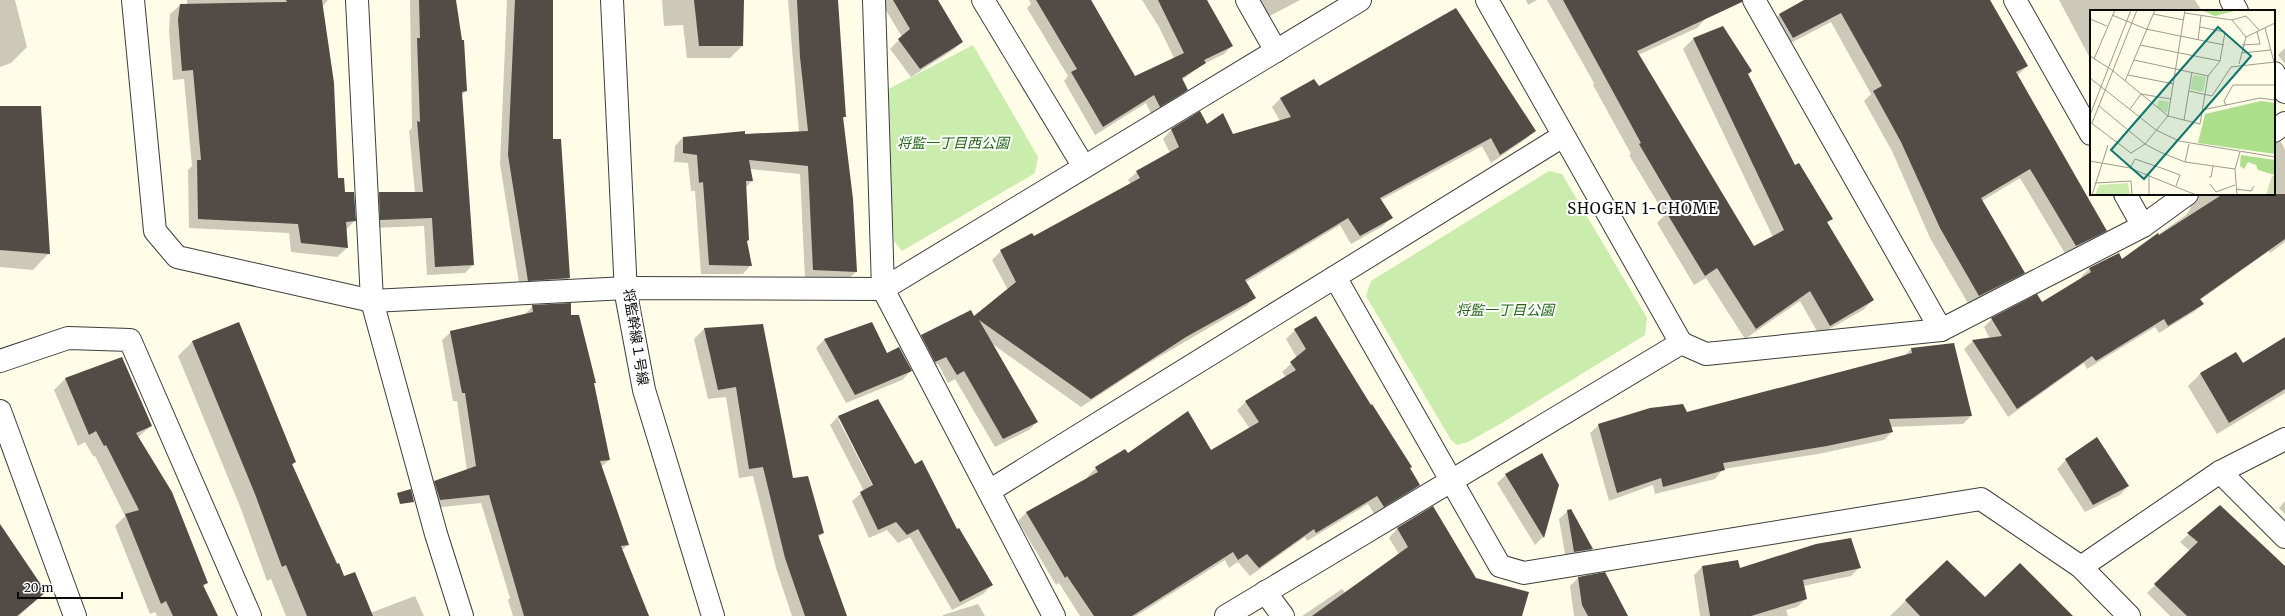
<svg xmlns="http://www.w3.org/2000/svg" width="2285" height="616" viewBox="0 0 2285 616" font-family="Merriweather,'Noto Sans JP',serif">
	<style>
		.green { fill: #caecad }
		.shadow { fill: #0003; fill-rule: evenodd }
		.building { fill: #534b45 }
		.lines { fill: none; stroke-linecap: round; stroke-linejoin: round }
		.minor-casing { stroke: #3d3d3d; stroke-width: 24 }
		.minor { stroke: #fff; stroke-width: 22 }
		.labels { text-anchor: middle; stroke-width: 4; stroke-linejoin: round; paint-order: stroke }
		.park-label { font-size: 14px; font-style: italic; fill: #226616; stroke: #fff }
		.street-label { font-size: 14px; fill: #0a0a0a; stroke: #fff }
		.neighbourhood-label { font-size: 15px; letter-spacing: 1px; fill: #0a0a0a; stroke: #fff }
		.inset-road { fill: none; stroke: #9d9b8f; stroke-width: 1 }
		.view { fill: #0f766e; fill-opacity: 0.15; stroke: #0f766e; stroke-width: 2 }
		.inset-edge { fill: none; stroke: #0a0a0a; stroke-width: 2 }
	</style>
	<rect width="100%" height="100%" fill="#fffce7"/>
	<!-- green -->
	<g class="green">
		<polygon points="973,45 1038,157 1035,173 902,251 894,241 883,92"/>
		<polygon points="1549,171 1562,174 1647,318 1645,335 1500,424 1468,442 1457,445 1451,440 1366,296 1371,281"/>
	</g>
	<!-- shadow -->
	<g class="shadow">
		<polygon points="0,0 15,0 27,47 11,63 0,67"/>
		<polygon points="187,0 328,0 322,7 337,179 354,221 346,230 347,248 337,257 291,252 289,233 189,228 188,170 192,166 184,79 173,80 169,31 170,14 180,5 187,5"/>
		<polygon points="410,0 455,0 466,91 461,96 473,265 465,273 427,275 424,226 373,228 371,201 380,193 415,193 409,131 412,128"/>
		<polygon points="507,0 552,0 552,140 569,278 560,287 520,289 500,164"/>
		<polygon points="662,0 743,0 742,46 730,58 687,58 683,25 664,26"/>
		<polygon points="788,0 837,0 845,116 843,119 856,272 847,280 805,279 800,174 750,169 752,181 746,187 746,241 751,265 743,274 701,274 695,191 691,191 688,163 674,162 675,146 683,137 799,133"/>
		<polygon points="883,0 936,0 962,42 953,50 911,77 890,49 902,37 881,2"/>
		<polygon points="1029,0 1091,0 1135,78 1174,58 1159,27 1142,0 1206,0 1232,46 1224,54 1203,64 1182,80 1187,89 1179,98 1151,114 1146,103 1095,135 1064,81 1068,76 1027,8 1031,4"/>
		<polygon points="1257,0 1300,0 1260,21"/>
		<polygon points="1526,0 1537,0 1528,5"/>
		<polygon points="1547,0 1697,0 1707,17 1697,28 1638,55 1753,248 1773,237 1683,49 1693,39 1751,71 1747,75 1795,167 1831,219 1826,224 1873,300 1863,310 1819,335 1800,301 1745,339 1706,278 1694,285 1657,223 1665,215 1629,155 1631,154 1593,85 1594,83"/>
		<polygon points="1804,0 1967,0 2027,66 2017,76 2105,230 2096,240 2066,255 2020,178 1982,201 2023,273 2014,282 1969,305 1930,238 1892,151 1864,101 1871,94 1831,22 1783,47 1770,24 1779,15"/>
		<polygon points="2059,0 2195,0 2202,11 2091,11 2091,60"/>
		<polygon points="2285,48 2285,64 2278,55"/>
		<polygon points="1314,80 1318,88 1535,131 1526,139 1491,163 1482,146 1381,200 1391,218 1383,226 1351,244 1340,225 1246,282 1255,298 1246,306 1147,364 1081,407 991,343 1037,422 1029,430 995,447 955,379 948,383 938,364 926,369 914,345 922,336 973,317 1008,290 992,260 1001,251 1034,237 1131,184 1128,180 1137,172 1170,153 1163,139 1171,130 1200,113 1207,126 1232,135 1280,121 1272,107 1280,99"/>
		<polygon points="0,107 49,253 33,270 0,267"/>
		<polygon points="2281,142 2285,149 2285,242 2270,253 2269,251 2200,300 2203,304 2194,312 2159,333 2155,327 2087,369 2084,363 2008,417 1964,349 1973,341 1990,339 1984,327 1992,319 2041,303 2082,279 2081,277 2089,269 2118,254 2122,260 2186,215 2190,209 2191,202 2188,194 2274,194 2274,143"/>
		<polygon points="533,306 570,316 595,382 593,384 609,460 601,467 628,545 622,550 649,616 513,616 508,600 510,598 481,503 431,508 426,490 435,482 467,471 457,401 453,401 442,340 451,332 524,315"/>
		<polygon points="704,329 823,533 818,538 846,616 792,616 776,568 753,476 739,478 726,397 708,399 694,339"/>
		<polygon points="1295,330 1409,468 1419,485 1410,493 1375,515 1368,504 1307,541 1305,537 1250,576 1238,562 1229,568 1225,560 1136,616 1080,616 1059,583 1056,585 1018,521 1026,513 1088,478 1087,477 1096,468 1128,454 1211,452 1250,429 1237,410 1246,402 1286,377 1282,372 1297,358 1286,339"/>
		<polygon points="2285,338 2285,393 2217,434 2188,386 2200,374 2235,353 2243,364"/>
		<polygon points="825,339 911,371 902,380 846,403 816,348"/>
		<polygon points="193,341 295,462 291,466 344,577 370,613 415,596 424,616 286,616 271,579 267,581 241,509 178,356"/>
		<polygon points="1911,349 1971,416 1963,424 1891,427 1892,432 1884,440 1818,454 1723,469 1715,479 1655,494 1653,485 1609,501 1590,433 1599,425 1686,413 1904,356"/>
		<polygon points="121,358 151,426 137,438 207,582 203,587 217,616 157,616 155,612 150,614 115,526 125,516 95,456 93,456 85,442 78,446 54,390 65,379"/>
		<path d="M838 417 915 465 992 585 983 594 952 610 910 537 898 543 887 530 869 538 852 501 864 491 830 425ZM838 419H841L876 489 875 490Z"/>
		<polygon points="2066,460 2128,486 2120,495 2085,512 2057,469"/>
		<polygon points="1506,475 1558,485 1543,537 1535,545 1497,483"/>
		<polygon points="2285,501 2285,514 2279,508"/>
		<polygon points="2220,506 2285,568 2285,616 2170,616 2147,593 2190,551 2180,542"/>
		<polygon points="1433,508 1475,579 1521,616 1302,616 1342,589 1346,593 1399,554 1389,538 1397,529"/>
		<polygon points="1568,511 1592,549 1583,557 1566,560 1559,519"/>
		<polygon points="0,525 45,592 19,616 0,616"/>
		<polygon points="1947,561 1985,599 2071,616 1890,616"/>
		<polygon points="1702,567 1739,569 1860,567 1851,576 1803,586 1806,599 1797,607 1786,610 1788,616 1700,616 1694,575"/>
		<polygon points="1605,574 1627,616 1574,616 1570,586 1578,578"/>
		<polygon points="978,604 985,616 943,616 943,615"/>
	</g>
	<!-- building -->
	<g class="building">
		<polygon points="286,0 322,0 334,83 338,178 344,178 345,192 354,192 356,221 346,222 348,248 301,243 298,224 198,219 197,160 201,160 193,70 182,71 178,20 180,4 287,2"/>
		<polygon points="419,0 456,0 462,40 464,40 467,91 462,92 474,265 435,267 432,218 380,220 379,192 423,192 417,121 420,122 417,38 420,38"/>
		<polygon points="515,0 553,0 553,139 561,139 570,278 528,281 508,155"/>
		<polygon points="694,0 744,0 743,46 699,46"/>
		<polygon points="797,0 838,0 846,117 843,117 853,199 857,272 813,270 808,166 749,160 753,181 746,181 749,240 747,241 752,266 709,265 703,182 699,183 697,155 683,153 683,137 745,131 745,134 808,131 800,57"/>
		<polygon points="893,0 938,0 963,42 920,69 898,39 910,29"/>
		<polygon points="1036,0 1091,0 1135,76 1184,53 1158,0 1207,0 1233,46 1204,60 1206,63 1182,78 1188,90 1160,107 1154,95 1103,127 1071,72 1077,69"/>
		<polygon points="1563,0 1742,0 1742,2 1637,51 1754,246 1784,230 1693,38 1723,26 1752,71 1748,74 1795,165 1799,163 1833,219 1827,222 1874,300 1830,326 1810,291 1756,329 1717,268 1705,276 1666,212 1676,207 1639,144 1641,143"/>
		<polygon points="1804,0 1990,0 2028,66 2016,72 2107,231 2076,246 2030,169 1981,198 2025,273 1979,296 1940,228 1901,142 1873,91 1882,86 1841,13 1793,38 1779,14"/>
		<polygon points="1456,8 1536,131 1500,155 1491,138 1380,198 1393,218 1360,236 1348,218 1245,280 1256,298 1186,337 1091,399 979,320 1038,422 1003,439 964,371 957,375 946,357 935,362 921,335 971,310 974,316 1016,282 1000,250 1032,233 1034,236 1140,178 1136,171 1179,147 1171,129 1200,111 1207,124 1223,113 1233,134 1291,117 1280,98 1314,79 1319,86"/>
		<polygon points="0,106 41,106 50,254 0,250"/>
		<polygon points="2223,194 2285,194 2285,239 2200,299 2204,304 2168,326 2164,319 2096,361 2092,356 2017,409 1972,340 2002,336 1991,318 2037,294 2042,302 2091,272 2089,268 2119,253 2122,259 2158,233 2159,235"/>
		<polygon points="571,303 571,315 579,315 596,383 594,383 610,460 600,461 629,545 621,546 649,616 524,616 489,495 440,500 434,481 476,466 465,393 462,393 450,331 533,312 532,305"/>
		<polygon points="1316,316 1371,405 1372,404 1412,467 1410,468 1420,485 1384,507 1377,496 1316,533 1314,529 1259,568 1247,554 1238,560 1233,552 1132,616 1094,616 1067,576 1065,578 1026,512 1098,472 1095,467 1125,449 1128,453 1188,411 1211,450 1259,422 1245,401 1296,370 1290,362 1306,349 1294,329"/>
		<polygon points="239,322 296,462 292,464 337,564 339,563 344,576 355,572 373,616 307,616 286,565 282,567 255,494 192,341"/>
		<polygon points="872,322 887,353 899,347 912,371 855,395 824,339"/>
		<polygon points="763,324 793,478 808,476 824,533 818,535 847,616 805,616 785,558 763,467 749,469 736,387 718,390 704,328"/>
		<polygon points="2285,337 2285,389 2229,423 2200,373 2236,352 2243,363"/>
		<polygon points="1954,343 1972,416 1889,419 1893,432 1827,446 1723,463 1725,470 1663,487 1661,478 1617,493 1598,424 1650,408 1683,404 1687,412 1912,353 1911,348"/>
		<polygon points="122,357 152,426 136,433 172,492 208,583 203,585 218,616 173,616 166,601 161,604 125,514 139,510 106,445 104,446 96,431 89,435 65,378"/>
		<polygon points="878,399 915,464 922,460 957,529 959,528 993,585 960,602 918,529 907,535 896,522 878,530 860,492 873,485 838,416"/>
		<polygon points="2097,437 2129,486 2093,505 2065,459"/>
		<polygon points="1542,453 1559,485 1544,538 1505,474"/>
		<polygon points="411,489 414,502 400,504 397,493"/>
		<polygon points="2220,505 2285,566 2285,616 2187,616 2154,584 2198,542 2187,533"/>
		<polygon points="1433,506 1476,578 1529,592 1522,616 1312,616 1408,547 1397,528"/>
		<polygon points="1571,509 1593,549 1574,552 1567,510"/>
		<polygon points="0,524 46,592 17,616 0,616"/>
		<polygon points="1851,538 1861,568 1803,580 1807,599 1751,616 1710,616 1702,566 1738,560 1740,568 1816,544"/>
		<polygon points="1947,560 1985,597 2020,563 2073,616 1920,616 1905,600"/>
		<polygon points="1605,572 1628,616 1588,616 1582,605 1578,577"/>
	</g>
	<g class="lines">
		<defs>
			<g id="minor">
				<polyline points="133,0 155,231 177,257 372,301 627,288 883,289 1360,0"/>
				<polyline points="357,0 372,301 436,534 462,616"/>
				<polyline points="612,0 626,294 644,390 713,616"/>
				<polyline points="874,0 883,289 1054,616"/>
				<polyline points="983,0 1084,167"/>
				<polyline points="1247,0 1276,51"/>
				<polyline points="1487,0 1681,343"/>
				<polyline points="1754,0 1941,330"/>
				<polyline points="2015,0 2091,134"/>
				<polyline points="2231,0 2237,11"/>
				<polyline points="2274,73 2285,92"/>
				<polyline points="2274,131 2285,123"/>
				<polyline points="2125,194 2143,226"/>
				<polyline points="1335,277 1500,566 1524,573 1981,499 2081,567 2129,616"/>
				<polyline points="0,361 68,338 130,340 250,616"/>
				<polyline points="0,411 75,616"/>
				<polyline points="2220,472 2285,537"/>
				<polyline points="989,491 1563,136"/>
				<polyline points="2081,567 2220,472 2285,439"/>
				<polyline points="1265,592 1283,616"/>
				<polyline points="1226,616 1681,343 1706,354 1941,330 2143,226 2187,194"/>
			</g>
		</defs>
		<!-- minor casing -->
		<use href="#minor" class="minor-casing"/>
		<!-- minor -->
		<use href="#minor" class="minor"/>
	</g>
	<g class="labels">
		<!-- park labels -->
		<g class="park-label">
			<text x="953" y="148">将監一丁目西公園</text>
			<text x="1505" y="315">将監一丁目公園</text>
		</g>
		<!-- street labels -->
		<g class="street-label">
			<text transform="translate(636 337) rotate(81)" y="5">将監幹線１号線</text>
		</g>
		<!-- neighbourhood labels -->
		<g class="neighbourhood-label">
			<text x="1643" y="214">SHOGEN 1-CHOME</text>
		</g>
	</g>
	<!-- overview -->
	<g transform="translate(2090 10)">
		<rect width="185" height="185" fill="#fffce7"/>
		<path d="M103 65 116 67 113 82 100 79ZM69 90 79 92 77 103 67 97ZM38 173 40 185H5L9 175Z" fill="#caecad"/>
		<path d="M111 0H148L125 6ZM171 91 185 93V144L108 133 115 104ZM151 145 185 150V165L168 160 166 155 158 152 154 159 150 156Z" fill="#acde8b"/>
		<path d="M182 166H185V185H176Z" fill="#d1e1b7"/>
		<path class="inset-road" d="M95 3 142 10 156 27 185 13M63 4 94 10M22 5 56 19 134 35M0 9 17 16M142 10 156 6 169 20M175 18 184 52M108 30 111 6M50 35 130 51M152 35 170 34 167 21M151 43 181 40M0 46 22 60 78 106 110 114 118 66 130 51 135 22 110 17M4 49 25 0M44 50 118 66M149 54 156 27M38 65 84 74M0 68 66 120 89 131 185 147M35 71 65 0M99 81 122 86 141 57 185 52M9 96 55 134 70 142 95 152 145 159M136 96 134 91 143 75H185M40 99 51 84 81 89M112 100 170 88 185 90M0 105 41 0M94 110 102 62M0 112 41 143 55 134 78 106 95 0M2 113 47 0M0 151 40 158 106 185M95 152 99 134M40 158 45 149 77 160 90 165 86 176M59 165V185M119 167H121L123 156M5 173 41 171 42 185M120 174 126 182 145 175M146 179 161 181 164 176M2 185 18 135M147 185 145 159 150 142"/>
		<path class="view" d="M128 17 161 46 54 169 21 140Z"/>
		<rect width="185" height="185" class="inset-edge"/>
	</g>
	<!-- scale -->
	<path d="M18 592v6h104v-6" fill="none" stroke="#0a0a0a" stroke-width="2"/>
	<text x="24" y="592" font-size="12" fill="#0a0a0a" stroke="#ffffff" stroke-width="3" paint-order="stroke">20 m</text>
</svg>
